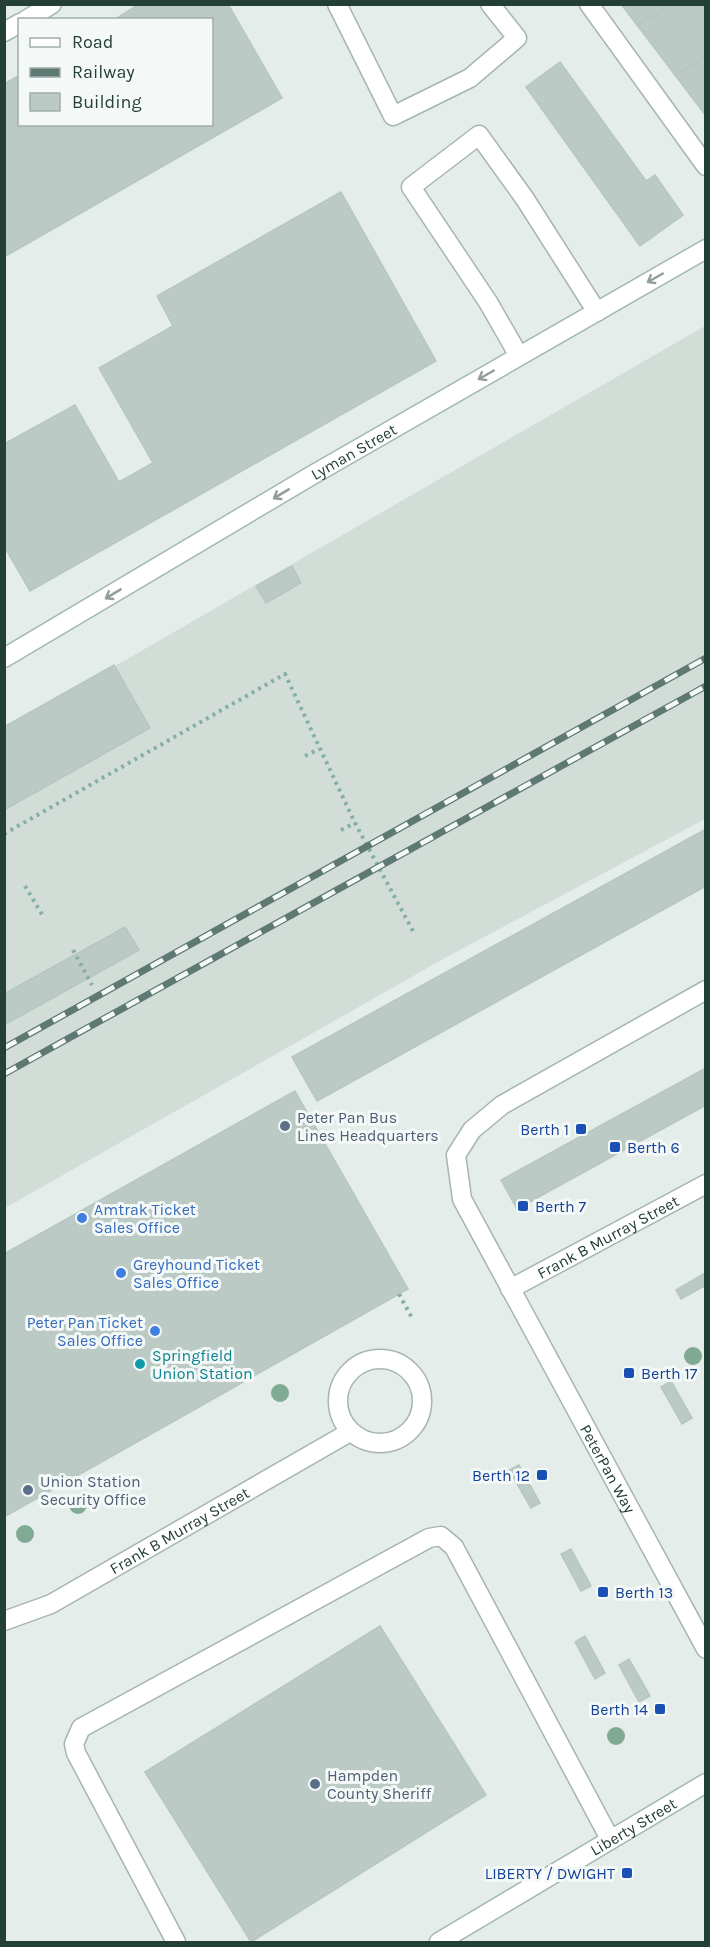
<svg xmlns="http://www.w3.org/2000/svg" width="710" height="1947" viewBox="0 0 710 1947" font-family="Karla,sans-serif">
	<style>
		.built { fill: #d2ddd8 }
		.building { fill: #bccac5; stroke: #b6c6c0; stroke-width: 1.5 }
		.lines { fill: none; stroke-linecap: round; stroke-linejoin: round }
		.service-casing { stroke: #a7b5b0; stroke-width: 21 }
		.secondary-casing { stroke: #a2b8b1; stroke-width: 21 }
		.path { stroke: #85afa4; stroke-width: 4; stroke-dasharray: 3 4.5; stroke-linecap: butt }
		.service { stroke: #fff; stroke-width: 18 }
		.secondary { stroke: #fff; stroke-width: 18 }
		.rail-casing { stroke: #5e7973; stroke-width: 7 }
		.rail { stroke: #f4f9f7; stroke-width: 4.5; stroke-dasharray: 14; stroke-linecap: butt }
		.tree { fill: #80aa93 }
		.oneway { stroke: #929e9c }
		.service-dot { fill: #5c6f8a; stroke: #f4f9f7; stroke-width: 2 }
		.transit-dot { fill: #1a4fb4; stroke: #f4f9f7; stroke-width: 2 }
		.shop-dot { fill: #3f7fe0; stroke: #f4f9f7; stroke-width: 2 }
		.culture-dot { fill: #0f9aa8; stroke: #f4f9f7; stroke-width: 2 }
		.labels { text-anchor: middle; stroke-width: 6; stroke-linejoin: round; paint-order: stroke }
		.street-label { font-size: 16px; fill: #243e38; stroke: #f4f9f7 }
		.service-label { font-size: 16px; fill: #4e5e75; stroke: #f4f9f7; text-anchor: start }
		.transit-label { font-size: 16px; fill: #164399; stroke: #f4f9f7; text-anchor: end }
		.shop-label { font-size: 16px; fill: #366cbe; stroke: #f4f9f7; text-anchor: start }
		.culture-label { font-size: 16px; fill: #0d838f; stroke: #f4f9f7; text-anchor: start }
	</style>
	<rect width="100%" height="100%" fill="#e4ede9"/>
	<!-- built -->
	<polygon class="built" points="705,326 705,819 445,958 5,1208 4,730"/>
	<!-- building -->
	<g class="building">
		<polygon points="139,4 228,4 282,98 4,257 4,84 20,75 20,124 212,124 212,20 114,20"/>
		<polygon points="621,4 674,4 637,25"/>
		<polygon points="674,4 706,4 706,57 675,75 637,25"/>
		<polygon points="706,57 706,116 675,75"/>
		<polygon points="560,62 646,181 655,175 683,215 640,246 526,87"/>
		<polygon points="341,192 436,361 30,591 4,546 4,444 75,405 119,482 153,463 99,368 173,326 157,296"/>
		<polygon points="292,566 301,583 266,603 256,586"/>
		<polygon points="114,665 150,728 4,810 4,727"/>
		<polygon points="706,829 706,886 317,1101 292,1057"/>
		<polygon points="125,927 139,950 4,1025 4,994"/>
		<polygon points="706,1068 706,1105 517,1209 501,1180"/>
		<polygon points="295,1091 408,1289 4,1517 4,1254"/>
		<polygon points="705,1273 706,1285 681,1299 676,1290"/>
		<polygon points="671,1381 692,1418 682,1424 661,1387"/>
		<polygon points="519,1465 540,1503 531,1508 509,1470"/>
		<polygon points="571,1549 591,1586 581,1591 561,1554"/>
		<polygon points="380,1626 486,1795 251,1942 145,1772"/>
		<polygon points="585,1636 605,1673 595,1679 575,1642"/>
		<polygon points="629,1659 650,1696 639,1702 619,1665"/>
	</g>
	<g class="lines">
		<defs>
			<g id="service">
				<polyline points="337,4 393,116 470,78 517,38 490,4"/>
				<polyline points="589,4 706,166"/>
				<polyline points="519,356 488,302 411,187 479,135 525,199 597,312"/>
				<path id="s1" d="M706 990 502 1105 472 1130 456 1155 462 1199 706 1649"/>
				<path id="s2" d="M510 1289 706 1184"/>
				<circle cx="380" cy="1401" r="42"/>
				<path id="s3" d="M4 1621 51 1604 350 1432"/>
				<polyline points="176,1942 76,1753 74,1744 81,1728 429,1538 441,1536 454,1547 610,1839"/>
			</g>
			<g id="secondary">
				<polyline points="26,20 52,4"/>
				<polyline points="4,32 20,23"/>
				<path id="s4" d="M4 658 309 477 706 249"/>
				<path id="s5" d="M439 1942 706 1783"/>
			</g>
		</defs>
		<!-- service casing -->
		<use href="#service" class="service-casing"/>
		<!-- secondary casing -->
		<use href="#secondary" class="secondary-casing"/>
		<!-- path -->
		<g class="path">
			<polyline points="305,756 319,749"/>
			<polyline points="341,830 355,823"/>
			<polyline points="4,834 285,674 355,823 414,933"/>
			<polyline points="25,886 43,916"/>
			<polyline points="73,950 92,985"/>
			<polyline points="399,1294 412,1318"/>
		</g>
		<!-- service -->
		<use href="#service" class="service"/>
		<!-- secondary -->
		<use href="#secondary" class="secondary"/>
		<defs>
			<g id="rail">
				<polyline points="4,1048 706,658"/>
				<polyline points="4,1074 706,686"/>
			</g>
		</defs>
		<!-- rail casing -->
		<use href="#rail" class="rail-casing"/>
		<!-- rail -->
		<use href="#rail" class="rail"/>
	</g>
	<!-- trees -->
	<g class="tree">
		<circle cx="693" cy="1356" r="9"/>
		<circle cx="280" cy="1393" r="9"/>
		<circle cx="78" cy="1505" r="9"/>
		<circle cx="25" cy="1534" r="9"/>
		<circle cx="616" cy="1736" r="9"/>
	</g>
	<!-- one-way arrows -->
	<defs><path id="oneway-shaft" d="M-6 0H5M1.5-3L5.5 0L1.5 3" fill="none" stroke-width="1.6" stroke-linecap="round" stroke-linejoin="round" transform="scale(1.5)"/></defs>
	<g class="oneway">
		<use href="#oneway-shaft" transform="translate(655 278) rotate(150)"/>
		<use href="#oneway-shaft" transform="translate(486 375) rotate(150)"/>
		<use href="#oneway-shaft" transform="translate(281 494) rotate(149)"/>
		<use href="#oneway-shaft" transform="translate(113 594) rotate(149)"/>
	</g>
	<!-- markers -->
	<g class="service-dot">
		<circle cx="285" cy="1126" r="6"/>
		<circle cx="28" cy="1490" r="6"/>
		<circle cx="315" cy="1784" r="6"/>
	</g>
	<g class="transit-dot">
		<rect x="575" y="1123" width="12" height="12" rx="3"/>
		<rect x="609" y="1141" width="12" height="12" rx="3"/>
		<rect x="517" y="1200" width="12" height="12" rx="3"/>
		<rect x="623" y="1367" width="12" height="12" rx="3"/>
		<rect x="536" y="1469" width="12" height="12" rx="3"/>
		<rect x="597" y="1586" width="12" height="12" rx="3"/>
		<rect x="654" y="1703" width="12" height="12" rx="3"/>
		<rect x="621" y="1867" width="12" height="12" rx="3"/>
	</g>
	<g class="shop-dot">
		<circle cx="82" cy="1218" r="6"/>
		<circle cx="121" cy="1273" r="6"/>
		<circle cx="155" cy="1331" r="6"/>
	</g>
	<circle class="culture-dot" cx="140" cy="1364" r="6"/>
	<g class="labels">
		<!-- street labels -->
		<g class="street-label">
			<text dy="6" stroke="none"><textPath href="#s4" startOffset="406">Lyman Street</textPath></text>
			<text dy="6" stroke="none"><textPath href="#s2" startOffset="111">Frank B Murray Street</textPath></text>
			<text dy="6" stroke="none"><textPath href="#s1" startOffset="654">PeterPan Way</textPath></text>
			<text dy="6" stroke="none"><textPath href="#s3" startOffset="198">Frank B Murray Street</textPath></text>
			<text dy="6" stroke="none"><textPath href="#s5" startOffset="226">Liberty Street</textPath></text>
		</g>
		<!-- service labels -->
		<g class="service-label">
			<text x="297" y="1123">Peter Pan Bus<tspan x="297" dy="18">Lines Headquarters</tspan></text>
			<text x="40" y="1487">Union Station<tspan x="40" dy="18">Security Office</tspan></text>
			<text x="327" y="1781">Hampden<tspan x="327" dy="18">County Sheriff</tspan></text>
		</g>
		<!-- transit labels -->
		<g class="transit-label">
			<text x="569" y="1135">Berth 1</text>
			<text x="627" y="1153" text-anchor="start">Berth 6</text>
			<text x="535" y="1212" text-anchor="start">Berth 7</text>
			<text x="641" y="1379" text-anchor="start">Berth 17</text>
			<text x="530" y="1481">Berth 12</text>
			<text x="615" y="1598" text-anchor="start">Berth 13</text>
			<text x="648" y="1715">Berth 14</text>
			<text x="615" y="1879">LIBERTY / DWIGHT</text>
		</g>
		<!-- shop labels -->
		<g class="shop-label">
			<text x="94" y="1215">Amtrak Ticket<tspan x="94" dy="18">Sales Office</tspan></text>
			<text x="133" y="1270">Greyhound Ticket<tspan x="133" dy="18">Sales Office</tspan></text>
			<text x="143" y="1328" text-anchor="end">Peter Pan Ticket<tspan x="143" dy="18">Sales Office</tspan></text>
		</g>
		<!-- culture labels -->
		<g class="culture-label">
			<text x="152" y="1361">Springfield<tspan x="152" dy="18">Union Station</tspan></text>
		</g>
	</g>
	<!-- border -->
	<rect width="710" height="1947" fill="none" stroke="#243e38" stroke-width="12"/>
	<!-- legend -->
	<rect x="18" y="18" width="195" height="108" fill="#f4f9f7" stroke="#a1aeab" stroke-width="1.5"/>
	<rect x="30" y="38" width="30" height="9" fill="#ffffff" stroke="#a1aeab" stroke-width="1.5"/>
	<text x="72" y="48" font-size="18" fill="#243e38">Road</text>
	<rect x="30" y="68" width="30" height="9" fill="#5e7973" stroke="#a1aeab" stroke-width="1.5"/>
	<text x="72" y="78" font-size="18" fill="#243e38">Railway</text>
	<rect x="30" y="93" width="30" height="18" fill="#bccac5" stroke="#a1aeab" stroke-width="1.5"/>
	<text x="72" y="108" font-size="18" fill="#243e38">Building</text>
</svg>
